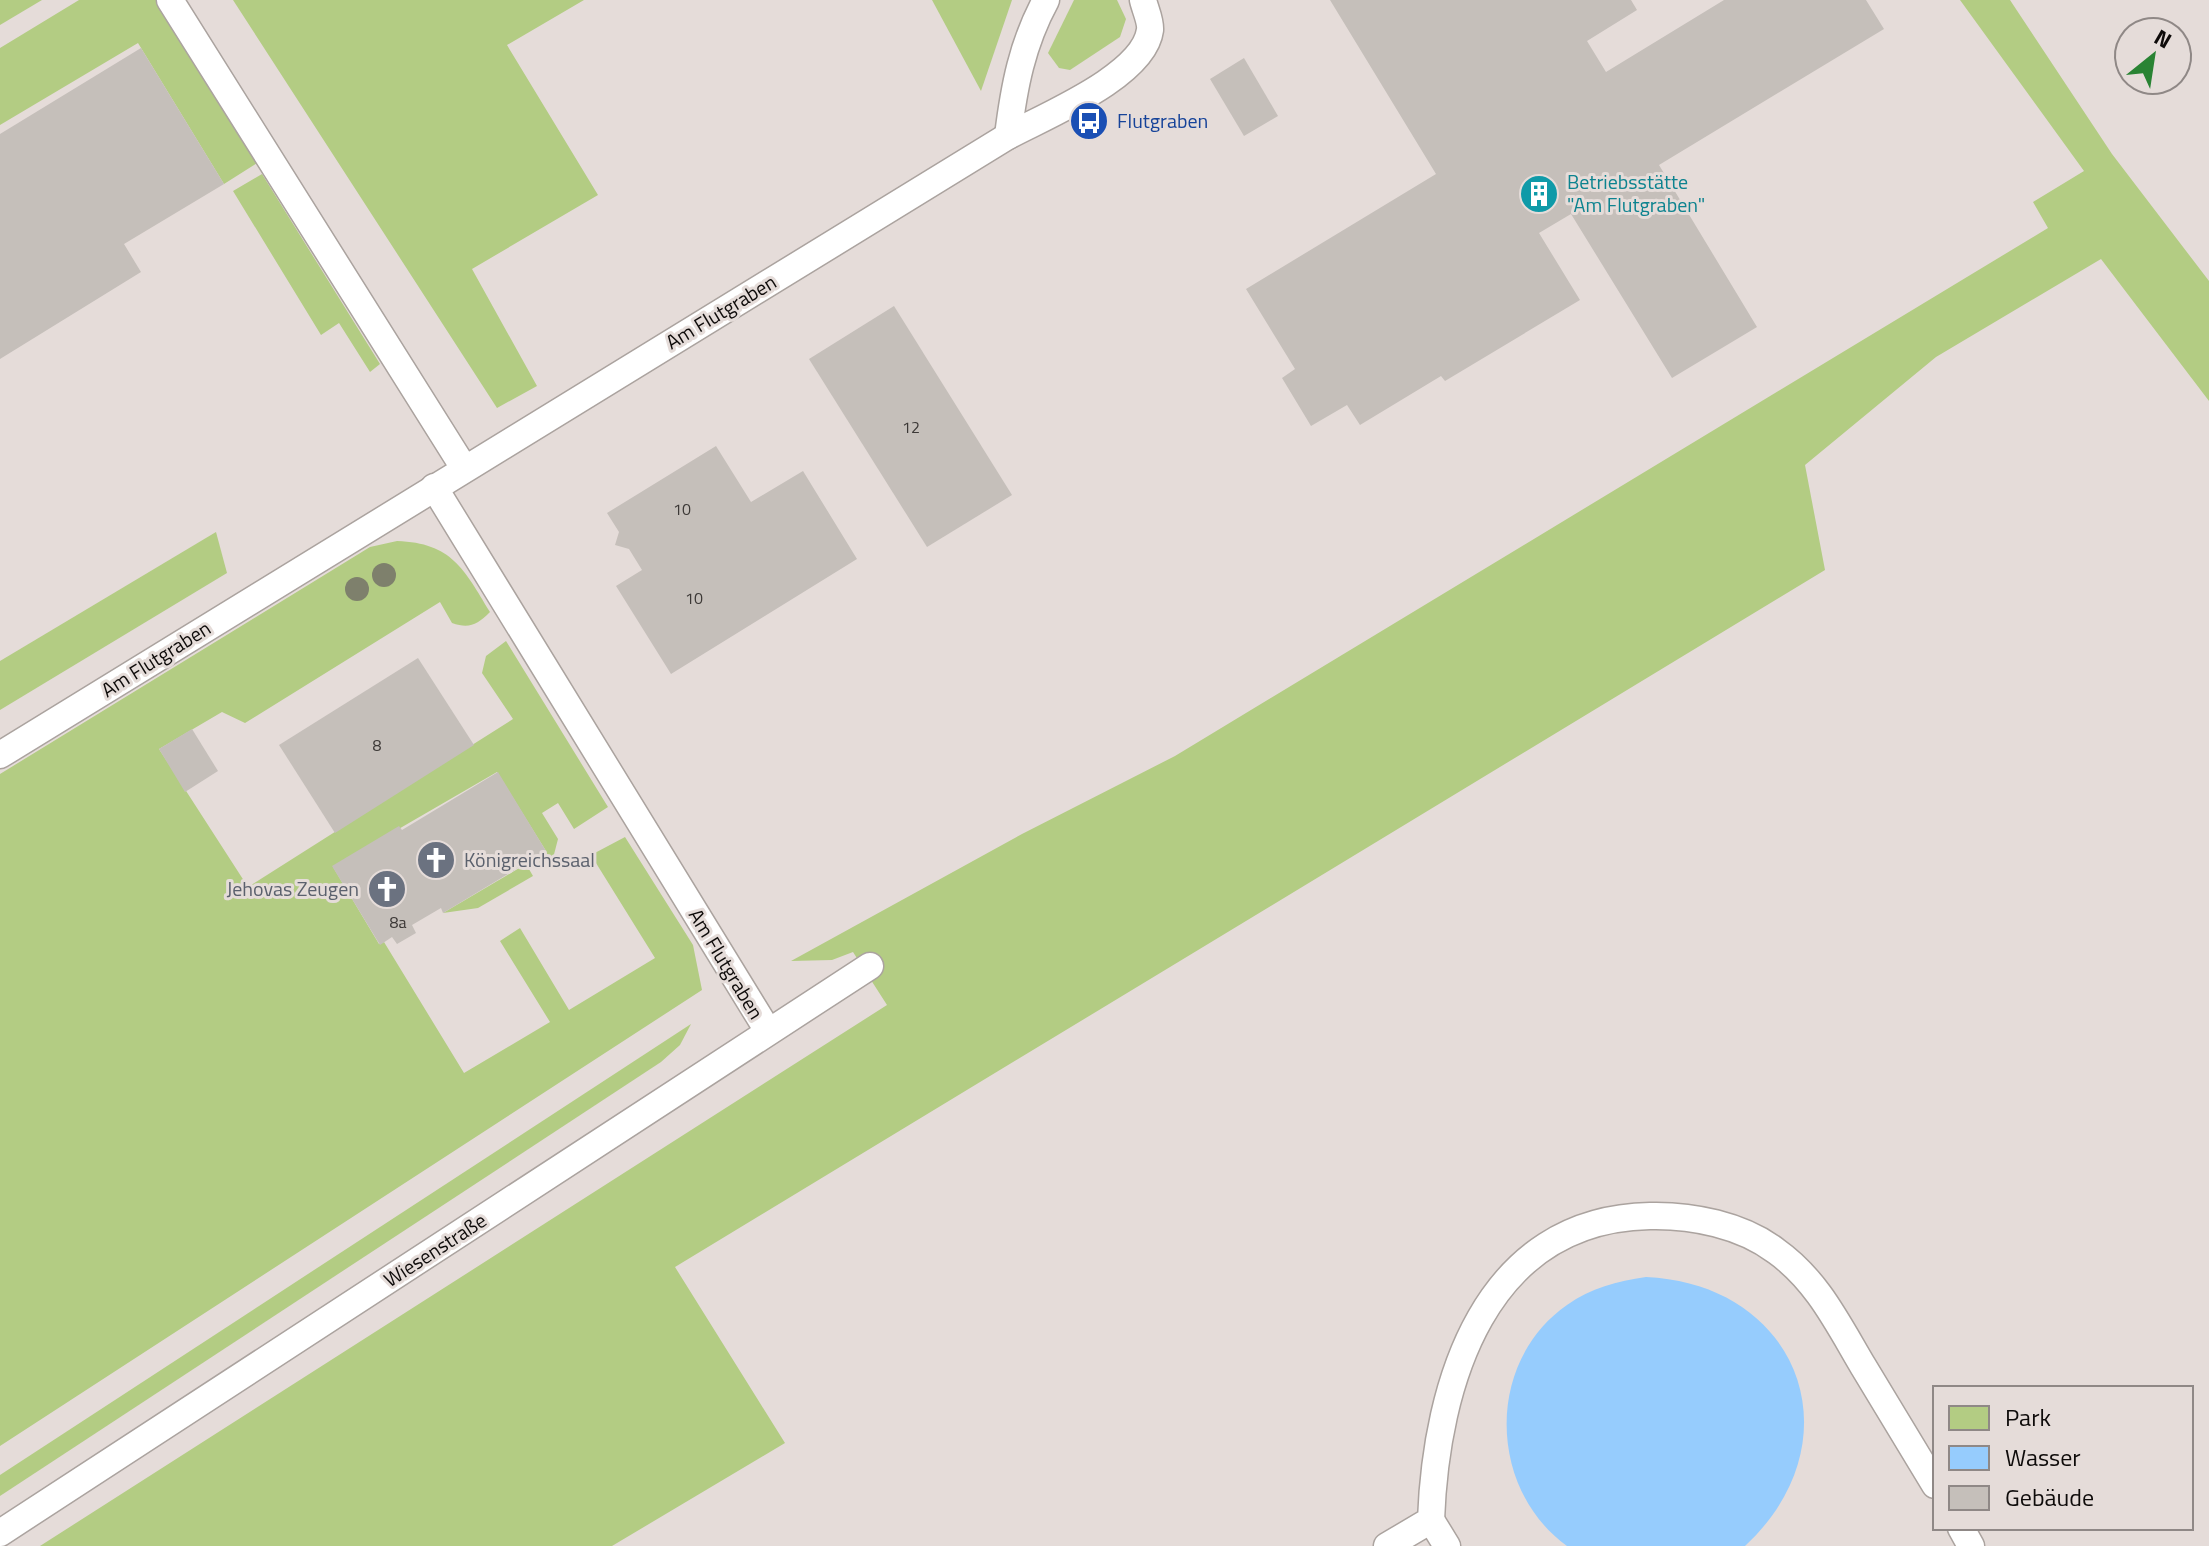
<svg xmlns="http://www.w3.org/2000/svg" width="2209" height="1546" viewBox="0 0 2209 1546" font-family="'Titillium Web',sans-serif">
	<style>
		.green { fill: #b3cc83 }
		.water { fill: #96ccfd }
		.building { fill: #c5bfba }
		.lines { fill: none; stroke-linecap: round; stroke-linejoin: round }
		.lane-casing { stroke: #aba39f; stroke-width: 29 }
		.lane { stroke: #fff; stroke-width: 26 }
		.tree { fill: #7e806c }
		.labels { text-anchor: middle; stroke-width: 6; stroke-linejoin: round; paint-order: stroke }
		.number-label { font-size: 16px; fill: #3c3836 }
		.transit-label { font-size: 20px; fill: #164399; stroke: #e5dcd9; text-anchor: start }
		.culture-label { font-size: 20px; fill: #0d838f; stroke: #e5dcd9; text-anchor: start }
		.street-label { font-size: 20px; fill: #0e0b0a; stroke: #e5dcd9 }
		.worship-label { font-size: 20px; fill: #5b616d; stroke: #e5dcd9; text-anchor: start }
	</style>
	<rect width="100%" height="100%" fill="#e5dcd9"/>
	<!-- green -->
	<g class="green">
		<polygon points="0,0 42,0 0,25"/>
		<polygon points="79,0 157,0 257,163 224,184 138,43 0,125 0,48"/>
		<polygon points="233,0 584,0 507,45 598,195 472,269 537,386 497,408"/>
		<polygon points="932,0 1012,0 981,91"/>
		<polygon points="1074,0 1117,0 1126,19 1120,37 1070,70 1059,68 1048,53"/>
		<polygon points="1960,0 2010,0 2112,154 2209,281 2209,401 2101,259 1936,357 1805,465 1825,570 675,1267 785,1443 612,1546 40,1546 887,1005 853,952 832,960 791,961 1022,834 1175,756 2048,228 2033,202 2084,171"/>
		<polygon points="262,174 380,364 370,372 339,323 321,335 233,191"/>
		<polygon points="216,532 227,573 0,710 0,661"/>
		<path d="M397 541C452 543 464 569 490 612 477 625 469 629 452 623L440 602 245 723 222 712 159 749 248 887 513 719 482 673 486 656 506 641 608 807 574 829 558 803 542 813 558 839 551 866 543 870 537 857 546 851 497 772 333 867 379 944 384 942 464 1073 550 1022 500 941 520 928 569 1010 655 958 591 855 625 837 693 945 702 990 0 1446V774L370 547Z"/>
		<polygon points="526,864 533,876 478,908 443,913"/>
		<polygon points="691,1024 680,1045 661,1062 0,1496 0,1475"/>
	</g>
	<!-- water -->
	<path class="water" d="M1646 1277C1800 1284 1858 1441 1745 1546H1567C1488 1489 1485 1362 1567 1305 1591 1288 1617 1281 1646 1277Z"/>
	<!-- building -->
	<g class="building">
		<polygon points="1330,0 1631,0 1637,10 1587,41 1606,72 1724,0 1866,0 1884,29 1659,165 1757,327 1672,378 1571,214 1539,233 1580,300 1445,381 1441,376 1360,425 1347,405 1311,426 1282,378 1295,369 1246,289 1436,174"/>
		<polygon points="141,48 224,184 124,244 141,272 0,359 0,134"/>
		<polygon points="1244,58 1278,116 1244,136 1210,79"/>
		<polygon points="894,306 1012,495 927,547 809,359"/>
		<polygon points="716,446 751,502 803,471 857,559 671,674 616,586 642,570 629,549 615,545 619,532 607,513"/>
		<polygon points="418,658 474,745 335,833 279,745"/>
		<polygon points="192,729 218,771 185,792 159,749"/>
		<polygon points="498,772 546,851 443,913 441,908 412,925 416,933 397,944 392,937 380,945 332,866 399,826 402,830"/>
	</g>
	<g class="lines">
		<defs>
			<g id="lane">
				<polyline points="170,0 464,468"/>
				<path d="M1008 136C1014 87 1022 44 1046 0"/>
				<polyline points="434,487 768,1031"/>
				<path d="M0 755 1008 136C1045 116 1144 76 1150 30 1151 21 1145 9 1143 0"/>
				<polyline points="1431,1520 1447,1546"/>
				<polyline points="1961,1528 1971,1546"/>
				<polyline points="0,1533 870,966"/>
				<path d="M1387 1546 1431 1520C1436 1384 1484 1219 1650 1216 1692 1215 1742 1225 1776 1251 1817 1280 1838 1324 1863 1366 1887 1405 1911 1445 1935 1485"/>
			</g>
		</defs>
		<!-- lane casing -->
		<use href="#lane" class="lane-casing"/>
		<!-- lane -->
		<use href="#lane" class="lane"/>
	</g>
	<!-- trees -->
	<g class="tree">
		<circle cx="384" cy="575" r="12"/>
		<circle cx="357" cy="589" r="12"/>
	</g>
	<!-- icons -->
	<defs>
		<symbol id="bus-disc" viewBox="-11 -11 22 22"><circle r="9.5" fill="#1a4fb4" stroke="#e5dcd9"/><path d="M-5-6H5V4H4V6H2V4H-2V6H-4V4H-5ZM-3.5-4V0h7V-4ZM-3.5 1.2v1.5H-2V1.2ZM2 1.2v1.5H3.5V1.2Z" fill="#fff"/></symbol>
		<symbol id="building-disc" viewBox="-11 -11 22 22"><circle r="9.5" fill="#0f9aa8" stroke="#e5dcd9"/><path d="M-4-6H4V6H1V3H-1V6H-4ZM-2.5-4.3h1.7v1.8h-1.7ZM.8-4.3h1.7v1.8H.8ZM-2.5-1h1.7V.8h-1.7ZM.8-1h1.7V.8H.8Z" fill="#fff"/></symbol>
		<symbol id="church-disc" viewBox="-11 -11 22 22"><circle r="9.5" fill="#6b7280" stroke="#e5dcd9"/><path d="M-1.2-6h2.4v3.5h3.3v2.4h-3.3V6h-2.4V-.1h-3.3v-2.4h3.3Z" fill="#fff"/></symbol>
	</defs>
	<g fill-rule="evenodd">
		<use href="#bus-disc" x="1067" y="99" width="44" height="44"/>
		<use href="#building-disc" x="1517" y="172" width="44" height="44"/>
		<use href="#church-disc" x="414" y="838" width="44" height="44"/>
		<use href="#church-disc" x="365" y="867" width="44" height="44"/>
	</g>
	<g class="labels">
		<!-- number labels -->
		<g class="number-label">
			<text x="911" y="433">12</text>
			<text x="682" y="515">10</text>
			<text x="694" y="604">10</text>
			<text x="377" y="751">8</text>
			<text x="398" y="928">8a</text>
		</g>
		<!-- transit labels -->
		<g class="transit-label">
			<text x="1117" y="128">Flutgraben</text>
		</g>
		<!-- culture labels -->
		<g class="culture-label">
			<text x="1567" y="189">Betriebsstätte<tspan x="1567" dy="23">"Am Flutgraben"</tspan></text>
		</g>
		<!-- street labels -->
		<g class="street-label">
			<text transform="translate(721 312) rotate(-31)" y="7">Am Flutgraben</text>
			<text transform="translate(156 659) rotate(-32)" y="7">Am Flutgraben</text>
			<text transform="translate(726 964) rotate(59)" y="7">Am Flutgraben</text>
			<text transform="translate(435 1250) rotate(-33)" y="7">Wiesenstraße</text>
		</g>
		<!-- worship labels -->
		<g class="worship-label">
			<text x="464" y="867">Königreichssaal</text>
			<text x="359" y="896" text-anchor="end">Jehovas Zeugen</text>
		</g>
	</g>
	<!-- legend -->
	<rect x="1933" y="1386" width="260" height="144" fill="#e5dcd9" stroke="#8f8886" stroke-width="2"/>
	<rect x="1949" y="1406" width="40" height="24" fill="#b3cc83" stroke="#8f8886" stroke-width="2"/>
	<text x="2005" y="1426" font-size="24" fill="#0e0b0a">Park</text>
	<rect x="1949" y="1446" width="40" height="24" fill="#96ccfd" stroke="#8f8886" stroke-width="2"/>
	<text x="2005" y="1466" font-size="24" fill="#0e0b0a">Wasser</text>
	<rect x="1949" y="1486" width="40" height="24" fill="#c5bfba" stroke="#8f8886" stroke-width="2"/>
	<text x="2005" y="1506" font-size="24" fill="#0e0b0a">Gebäude</text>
	<!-- north arrow -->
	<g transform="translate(2153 56) rotate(30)"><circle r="38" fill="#e5dcd9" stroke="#8f8886" stroke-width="2"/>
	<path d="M0-6L14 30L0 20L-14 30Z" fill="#298333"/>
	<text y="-12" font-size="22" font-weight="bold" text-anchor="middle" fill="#0e0b0a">N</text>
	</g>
</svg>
